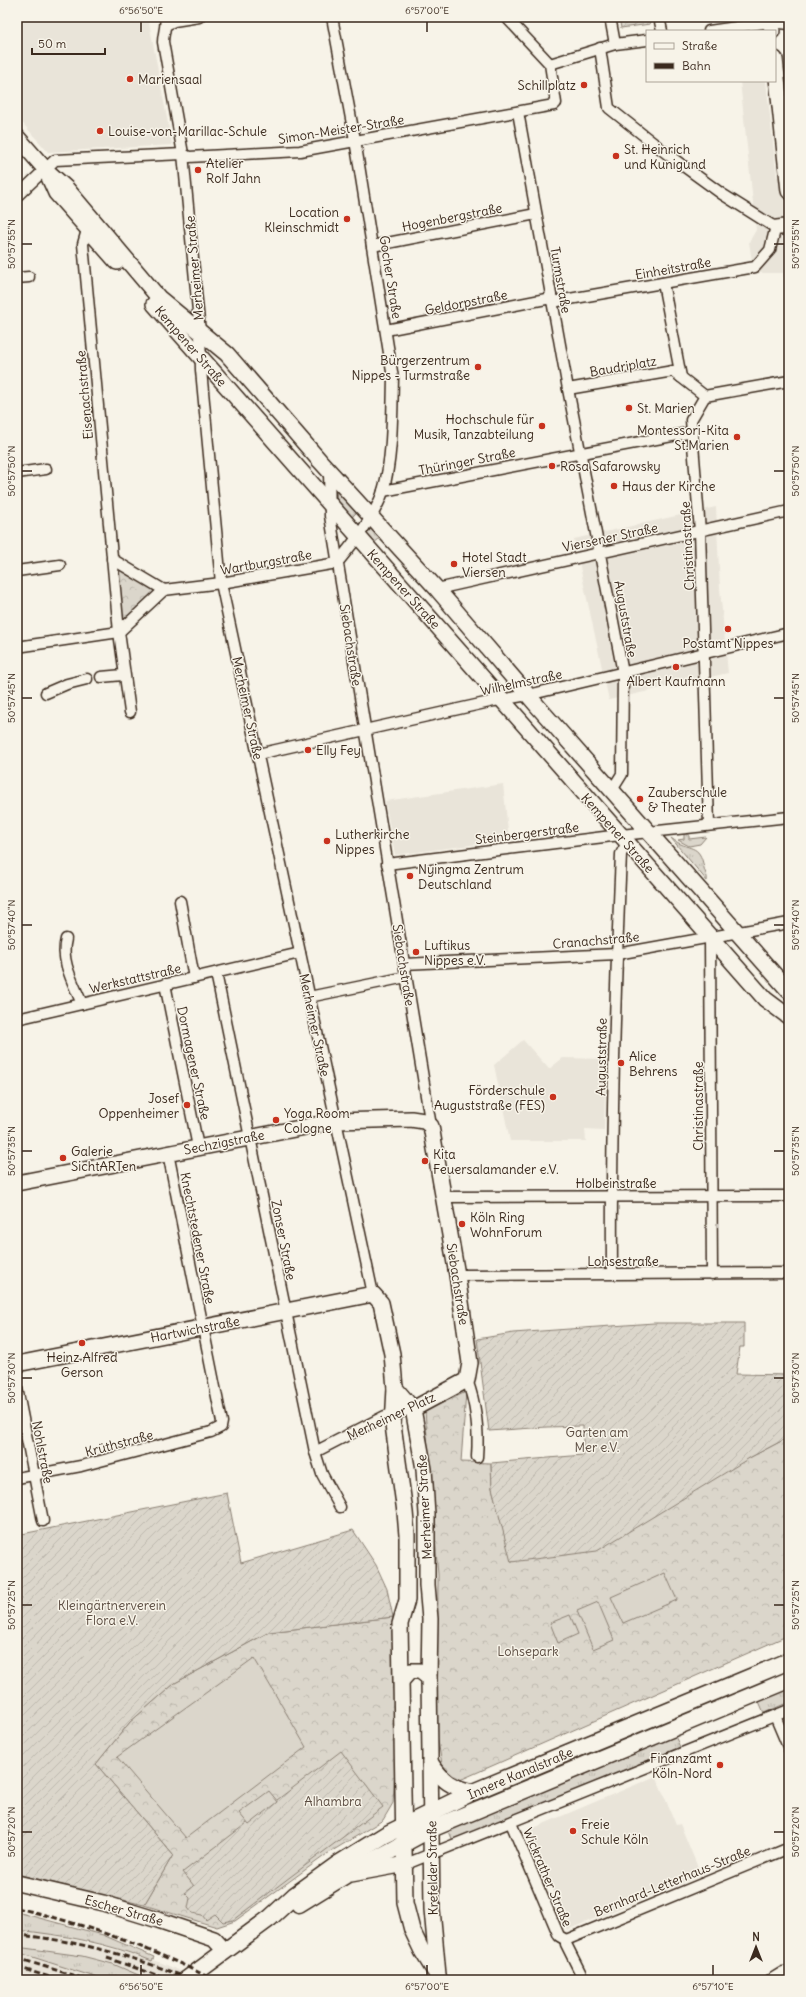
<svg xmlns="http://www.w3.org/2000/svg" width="806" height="1997" viewBox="0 0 806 1997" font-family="Delius,sans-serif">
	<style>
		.built { fill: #e9e4d9 }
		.grass { fill: url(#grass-tufts); stroke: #8b8074 }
		.forest { fill: url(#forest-crowns); stroke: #8b8074 }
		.garden { fill: url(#garden-furrows); stroke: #8b8074 }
		.pitch { fill: #dbd6cb; stroke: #8b8074 }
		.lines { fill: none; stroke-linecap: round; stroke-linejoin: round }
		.street-casing { stroke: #3b2a1e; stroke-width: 13 }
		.secondary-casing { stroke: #3b2a1e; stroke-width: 18 }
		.primary-casing { stroke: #3b2a1e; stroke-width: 19 }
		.street { stroke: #f7f3e8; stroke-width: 10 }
		.secondary { stroke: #f7f3e8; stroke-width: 15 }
		.primary { stroke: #f7f3e8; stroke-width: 16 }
		.rail { stroke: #3b2a1e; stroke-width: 3; stroke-dasharray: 6 3; stroke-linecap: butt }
		.ticks { fill: none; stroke: #3b2a1e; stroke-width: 1.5 }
		.poi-dot { fill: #c8321e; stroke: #f7f3e8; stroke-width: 1.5 }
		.labels { text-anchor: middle; stroke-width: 3; stroke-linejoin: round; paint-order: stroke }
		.poi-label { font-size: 13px; fill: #3b2a1e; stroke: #f7f3e8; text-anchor: start }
		.street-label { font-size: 13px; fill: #3b2a1e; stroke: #f7f3e8 }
		.park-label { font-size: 13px; fill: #5b4c41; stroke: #f7f3e8 }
		.neatline { fill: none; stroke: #3b2a1e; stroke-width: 1.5 }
		.ticks-label { font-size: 10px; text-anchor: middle; fill: #3b2a1e }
	</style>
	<defs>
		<pattern id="grass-tufts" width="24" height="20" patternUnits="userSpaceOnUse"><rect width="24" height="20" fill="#dbd6cb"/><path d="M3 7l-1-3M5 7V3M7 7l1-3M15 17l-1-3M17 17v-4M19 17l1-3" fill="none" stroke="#bdb8ae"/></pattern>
		<pattern id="forest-crowns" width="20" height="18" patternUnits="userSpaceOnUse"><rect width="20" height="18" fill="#dbd6cb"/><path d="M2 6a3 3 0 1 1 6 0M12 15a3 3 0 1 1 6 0" fill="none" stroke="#bdb8ae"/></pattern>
		<pattern id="garden-furrows" width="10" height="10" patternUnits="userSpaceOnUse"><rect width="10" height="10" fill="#dbd6cb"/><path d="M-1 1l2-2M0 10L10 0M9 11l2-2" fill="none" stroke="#bdb8ae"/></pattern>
	</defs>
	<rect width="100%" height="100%" fill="#f7f3e8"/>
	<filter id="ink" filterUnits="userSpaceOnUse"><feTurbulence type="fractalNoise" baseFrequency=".025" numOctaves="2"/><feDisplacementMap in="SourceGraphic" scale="8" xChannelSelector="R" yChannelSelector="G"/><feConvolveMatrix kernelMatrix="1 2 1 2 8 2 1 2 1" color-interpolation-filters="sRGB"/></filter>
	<g filter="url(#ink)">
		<!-- built -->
		<g class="built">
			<polygon points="17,17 148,17 172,145 48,152 17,117"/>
			<polygon points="733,17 758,17 760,31 735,31"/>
			<polygon points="740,81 766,81 777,177 789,176 789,323 783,273 754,273 749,242 756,230"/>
			<polygon points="716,507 720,589 728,673 609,700 574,539"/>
			<polygon points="503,784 509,840 395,855 385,801"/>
			<polygon points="523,1040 549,1069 563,1058 606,1059 604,1130 585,1129 586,1141 510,1141 494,1065"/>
			<polygon points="656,1776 676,1825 680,1824 701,1875 567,1930 529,1830"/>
			<polygon points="17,1930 49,1933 125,1952 162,1963 200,1980 17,1980"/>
		</g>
		<!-- grass -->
		<g class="grass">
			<polygon points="336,483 359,509 349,521 337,507"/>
			<polygon points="371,526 380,538 373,544 365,535"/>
			<polygon points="684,833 689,833 689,839 706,837 700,844 689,846 678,840 684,839"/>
			<path d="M671 838C690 853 699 841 704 868 705 873 708 876 707 881Z"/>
			<polygon points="789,1686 789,1702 764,1713 758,1699"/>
			<polygon points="674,1734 680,1747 453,1841 448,1829"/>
			<path d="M17 1912 103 1935 154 1957 152 1961C108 1943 64 1935 17 1930Z"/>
			<polygon points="17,1947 82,1956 113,1964 150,1980 104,1980 17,1952"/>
		</g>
		<!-- forest -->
		<g class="forest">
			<polygon points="116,565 158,591 122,623"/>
			<polygon points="466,1392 461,1462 491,1463 492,1488 512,1562 751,1457 789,1437 789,1635 460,1780 450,1775 442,1764 437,1735 438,1575 425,1411"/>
			<polygon points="393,1617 397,1736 393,1803 383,1820 327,1854 235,1921 217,1927 144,1905 173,1855 96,1764 130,1722 175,1683 269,1632"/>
		</g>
		<!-- garden -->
		<g class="garden">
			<polygon points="619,17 649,17 650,24 621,28"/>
			<polygon points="654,1323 744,1323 744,1347 740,1347 736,1374 789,1375 789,1437 751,1457 597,1551 511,1562 492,1488 491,1463 583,1455 583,1426 547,1427 489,1431 477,1339 513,1333"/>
			<polygon points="227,1493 241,1563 353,1530 376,1565 387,1589 393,1617 269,1632 175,1683 130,1722 96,1764 173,1855 144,1905 17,1874 17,1535"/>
			<polygon points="341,1751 383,1807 233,1920 223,1922 215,1914 206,1920 202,1915 192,1913 188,1908 190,1898 185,1893 194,1886 183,1872"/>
		</g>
		<!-- pitch -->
		<g class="pitch">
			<polygon points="665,1573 677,1600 623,1623 611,1597"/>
			<polygon points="598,1602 614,1640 593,1649 577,1611"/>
			<polygon points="570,1615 578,1634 558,1643 550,1623"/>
			<polygon points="254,1658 306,1747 186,1838 117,1757"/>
			<polygon points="269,1791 278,1802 249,1825 239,1813"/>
		</g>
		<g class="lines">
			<defs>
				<g id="street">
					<path d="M165 17C167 26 163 33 163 42L183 154 200 332 201 370 221 583 373 1294"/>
					<polyline points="506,17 550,64"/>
					<polyline points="610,17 615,44"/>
					<polyline points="659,17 662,31"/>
					<polyline points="166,25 174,21 199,17"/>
					<polyline points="709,31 771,22 789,24"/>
					<polyline points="600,48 609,108 671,157 722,194 773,226 789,224"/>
					<polyline points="550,64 615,44 647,40"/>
					<polyline points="518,112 568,389 623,673 622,774 612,790"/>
					<polyline points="17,196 55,160 183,154 189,157 300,151 554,105 556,103 550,64"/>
					<polyline points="87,230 83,244 119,632 130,712"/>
					<polyline points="372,246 536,214"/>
					<polyline points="17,278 29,277"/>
					<polyline points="663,283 681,377"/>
					<polyline points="552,302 755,267 770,250 775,230 785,229"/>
					<polyline points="386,330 551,298"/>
					<polyline points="568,389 673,371 705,396"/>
					<polyline points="705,396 691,420 700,531 709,825"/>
					<polyline points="705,396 789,381"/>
					<polyline points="329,472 330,516 431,1126"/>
					<polyline points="17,473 46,469"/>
					<polyline points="383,491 693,432"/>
					<polyline points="112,559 164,590"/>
					<polyline points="17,571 60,565"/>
					<polyline points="437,589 789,511"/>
					<path d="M164 590 221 583 337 563C352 545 377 513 383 491 393 458 392 412 393 378L355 140 332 17"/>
					<polyline points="119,632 164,590"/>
					<polyline points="17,647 119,632"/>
					<polyline points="101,677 123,675"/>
					<polyline points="46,693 67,684 87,679"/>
					<polyline points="258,754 494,701 528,695 789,633"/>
					<polyline points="387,864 612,836 789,817"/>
					<polyline points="180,901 194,978"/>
					<polyline points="710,937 712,1274"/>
					<path d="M66 939C60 961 74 984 82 1004"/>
					<polyline points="404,964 617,954 789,923"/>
					<polyline points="216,973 315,1452 322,1474 340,1507"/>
					<polyline points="165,984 198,1147"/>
					<polyline points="309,997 406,977"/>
					<polyline points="17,1019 300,953"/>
					<polyline points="443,1197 789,1196"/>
					<path d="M612 1273C611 1133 615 993 621 854L627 843"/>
					<polyline points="457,1275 789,1273"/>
					<path d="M467 1380C476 1404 479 1430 477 1457"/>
					<polyline points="17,1388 43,1521"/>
					<polyline points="315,1452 385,1416 413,1409"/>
					<polyline points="17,1478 81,1466 211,1432 221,1427 222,1422 168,1153"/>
					<polyline points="775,1716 789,1749"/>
					<polyline points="511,1823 559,1936 566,1940"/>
					<polyline points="406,1864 789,1710"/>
					<polyline points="566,1940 789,1848"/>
					<polyline points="566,1940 566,1944 584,1980"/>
					<polyline points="770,1980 783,1972 789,1972"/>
				</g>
				<g id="secondary">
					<polyline points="770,17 772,31"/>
					<polyline points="775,59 789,191"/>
					<polyline points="17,137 46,170 67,189 159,298 227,354 320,461 437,589 540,709 789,991"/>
					<polyline points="47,173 56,193 117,262"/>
					<polyline points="154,304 765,999 789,1017"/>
					<polyline points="17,1183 336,1121 411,1119 424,1121 431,1126 457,1275 470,1363 467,1380 413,1409"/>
					<polyline points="17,1364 373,1294 381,1303 392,1354 395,1388 393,1425 405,1512 407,1535 407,1600 400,1624 405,1903 412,1930 422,1951 440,1980"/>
					<polyline points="395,1388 413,1409 424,1469 427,1514 427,1585 430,1619 429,1678 432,1909 438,1975"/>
					<polyline points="402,1680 410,1671 420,1671 429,1678"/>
					<path d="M430 1762C443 1782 451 1787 473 1792"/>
					<polyline points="351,1874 406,1864"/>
					<polyline points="17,1883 103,1903 158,1920 214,1939 225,1951"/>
				</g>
				<g id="primary">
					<polyline points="299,1904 346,1875 431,1829 789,1680"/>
					<polyline points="186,1980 270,1918 295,1895 338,1864 385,1835 473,1792 789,1661"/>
				</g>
			</defs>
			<!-- street casing -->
			<use href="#street" class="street-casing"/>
			<!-- secondary casing -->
			<use href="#secondary" class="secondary-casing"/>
			<!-- primary casing -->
			<use href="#primary" class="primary-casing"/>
			<!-- street -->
			<use href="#street" class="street"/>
			<!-- secondary -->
			<use href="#secondary" class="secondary"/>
			<!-- primary -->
			<use href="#primary" class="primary"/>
			<!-- rail -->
			<g class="rail">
				<path d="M17 1908C86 1924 151 1948 214 1980"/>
				<path d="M17 1935C77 1940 136 1957 192 1980"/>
				<polyline points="17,1958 88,1980"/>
				<polyline points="107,1958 171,1980"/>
				<polyline points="17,1967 59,1980"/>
				<polyline points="17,1979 21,1980"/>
			</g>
		</g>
	</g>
	<!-- ticks -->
	<path class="ticks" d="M141 22V32M427 22V32M22 244H32M774 244H784M22 471H32M774 471H784M22 698H32M774 698H784M22 925H32M774 925H784M22 1151H32M774 1151H784M22 1378H32M774 1378H784M22 1605H32M774 1605H784M22 1832H32M774 1832H784M141 1965V1975M427 1965V1975M713 1965V1975"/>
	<!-- markers -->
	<g class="poi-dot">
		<circle cx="130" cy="79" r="4"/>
		<circle cx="584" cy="85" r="4"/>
		<circle cx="100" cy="131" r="4"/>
		<circle cx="616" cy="156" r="4"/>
		<circle cx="198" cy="170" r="4"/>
		<circle cx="347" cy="219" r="4"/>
		<circle cx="478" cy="367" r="4"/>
		<circle cx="629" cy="408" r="4"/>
		<circle cx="542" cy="426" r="4"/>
		<circle cx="737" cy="437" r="4"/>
		<circle cx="552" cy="466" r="4"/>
		<circle cx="614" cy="486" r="4"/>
		<circle cx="454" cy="564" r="4"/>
		<circle cx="728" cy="629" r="4"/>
		<circle cx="676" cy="667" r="4"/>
		<circle cx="308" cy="750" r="4"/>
		<circle cx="640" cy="799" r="4"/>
		<circle cx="327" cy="841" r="4"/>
		<circle cx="410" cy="876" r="4"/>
		<circle cx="416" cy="952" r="4"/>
		<circle cx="621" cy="1063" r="4"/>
		<circle cx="553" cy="1097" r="4"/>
		<circle cx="187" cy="1105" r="4"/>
		<circle cx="276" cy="1120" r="4"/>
		<circle cx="63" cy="1158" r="4"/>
		<circle cx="425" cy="1161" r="4"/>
		<circle cx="462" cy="1224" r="4"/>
		<circle cx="82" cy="1343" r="4"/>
		<circle cx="720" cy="1765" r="4"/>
		<circle cx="573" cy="1831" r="4"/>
	</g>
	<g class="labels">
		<!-- poi labels -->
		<g class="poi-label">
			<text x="138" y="84">Mariensaal</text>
			<text x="576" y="90" text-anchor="end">Schillplatz</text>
			<text x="108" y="136">Louise-von-Marillac-Schule</text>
			<text x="624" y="154">St. Heinrich<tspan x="624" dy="15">und Kunigund</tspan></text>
			<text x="206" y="168">Atelier<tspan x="206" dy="15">Rolf Jahn</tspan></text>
			<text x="339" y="217" text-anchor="end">Location<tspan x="339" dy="15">Kleinschmidt</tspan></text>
			<text x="470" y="365" text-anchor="end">Bürgerzentrum<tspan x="470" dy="15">Nippes - Turmstraße</tspan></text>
			<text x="637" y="413">St. Marien</text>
			<text x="534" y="424" text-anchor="end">Hochschule für<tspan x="534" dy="15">Musik, Tanzabteilung</tspan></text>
			<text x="729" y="435" text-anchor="end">Montessori-Kita<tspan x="729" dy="15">St.Marien</tspan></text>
			<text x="560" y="471">Rosa Safarowsky</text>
			<text x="622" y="491">Haus der Kirche</text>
			<text x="462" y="562">Hotel Stadt<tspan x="462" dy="15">Viersen</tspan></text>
			<text x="728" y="648" text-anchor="middle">Postamt Nippes</text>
			<text x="676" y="686" text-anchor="middle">Albert Kaufmann</text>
			<text x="316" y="755">Elly Fey</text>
			<text x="648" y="797">Zauberschule<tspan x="648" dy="15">&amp; Theater</tspan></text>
			<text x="335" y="839">Lutherkirche<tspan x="335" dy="15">Nippes</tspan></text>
			<text x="418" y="874">Nyingma Zentrum<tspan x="418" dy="15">Deutschland</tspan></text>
			<text x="424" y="950">Luftikus<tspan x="424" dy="15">Nippes e.V.</tspan></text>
			<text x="629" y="1061">Alice<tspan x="629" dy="15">Behrens</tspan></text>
			<text x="545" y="1095" text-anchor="end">Förderschule<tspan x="545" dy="15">Auguststraße (FES)</tspan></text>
			<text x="179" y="1103" text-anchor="end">Josef<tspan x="179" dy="15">Oppenheimer</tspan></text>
			<text x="284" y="1118">Yoga Room<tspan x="284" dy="15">Cologne</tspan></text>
			<text x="71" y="1156">Galerie<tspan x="71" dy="15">SichtARTen</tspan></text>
			<text x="433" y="1159">Kita<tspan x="433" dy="15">Feuersalamander e.V.</tspan></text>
			<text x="470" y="1222">Köln Ring<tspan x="470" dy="15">WohnForum</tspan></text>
			<text x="82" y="1362" text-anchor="middle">Heinz Alfred<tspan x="82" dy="15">Gerson</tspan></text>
			<text x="712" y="1763" text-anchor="end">Finanzamt<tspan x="712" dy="15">Köln-Nord</tspan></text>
			<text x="581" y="1829">Freie<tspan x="581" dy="15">Schule Köln</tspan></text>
		</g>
		<!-- street labels -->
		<g class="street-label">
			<text transform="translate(341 129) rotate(-9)" y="5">Simon-Meister-Straße</text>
			<text transform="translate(452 217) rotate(-11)" y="5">Hogenbergstraße</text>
			<text transform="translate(194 268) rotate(-95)" y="5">Merheimer Straße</text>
			<text transform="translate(673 268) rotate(-10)" y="5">Einheitstraße</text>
			<text transform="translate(391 277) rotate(81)" y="5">Gocher Straße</text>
			<text transform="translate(561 280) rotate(80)" y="5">Turmstraße</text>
			<text transform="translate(466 302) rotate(-11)" y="5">Geldorpstraße</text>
			<text transform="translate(191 346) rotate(49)" y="5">Kempener Straße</text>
			<text transform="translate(623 366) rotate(-10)" y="5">Baudriplatz</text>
			<text transform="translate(84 395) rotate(-95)" y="5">Eisenachstraße</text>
			<text transform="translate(467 461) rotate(-11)" y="5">Thüringer Straße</text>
			<text transform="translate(610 537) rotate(-12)" y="5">Viersener Straße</text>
			<text transform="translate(687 546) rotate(-93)" y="5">Christinastraße</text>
			<text transform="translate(266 562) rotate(-10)" y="5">Wartburgstraße</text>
			<text transform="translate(404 589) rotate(48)" y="5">Kempener Straße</text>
			<text transform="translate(626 619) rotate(80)" y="5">Auguststraße</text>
			<text transform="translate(351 645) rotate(81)" y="5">Siebachstraße</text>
			<text transform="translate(521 682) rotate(-12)" y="5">Wilhelmstraße</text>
			<text transform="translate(248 708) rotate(78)" y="5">Merheimer Straße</text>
			<text transform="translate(527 833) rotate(-7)" y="5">Steinbergerstraße</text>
			<text transform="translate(618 833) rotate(48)" y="5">Kempener Straße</text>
			<text transform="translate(596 940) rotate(-5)" y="5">Cranachstraße</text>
			<text transform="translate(404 965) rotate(81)" y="5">Siebachstraße</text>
			<text transform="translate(135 978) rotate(-13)" y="5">Werkstattstraße</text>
			<text transform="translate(315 1025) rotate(78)" y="5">Merheimer Straße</text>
			<text transform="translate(601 1057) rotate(-89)" y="5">Auguststraße</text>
			<text transform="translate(194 1063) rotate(78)" y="5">Dormagener Straße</text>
			<text transform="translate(698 1106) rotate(-90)" y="5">Christinastraße</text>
			<text transform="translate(224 1142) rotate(-11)" y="5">Sechzigstraße</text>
			<text x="616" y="1188">Holbeinstraße</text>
			<text transform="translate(198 1238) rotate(79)" y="5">Knechtstedener Straße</text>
			<text transform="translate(284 1240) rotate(79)" y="5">Zonser Straße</text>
			<text x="623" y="1266">Lohsestraße</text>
			<text transform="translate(458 1284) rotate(81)" y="5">Siebachstraße</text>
			<text transform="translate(195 1329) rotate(-11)" y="5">Hartwichstraße</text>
			<text transform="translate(391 1416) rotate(-25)" y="5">Merheimer Platz</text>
			<text transform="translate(119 1443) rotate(-15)" y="5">Krüthstraße</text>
			<text transform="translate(43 1452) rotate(79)" y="5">Nohlstraße</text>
			<text transform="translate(424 1507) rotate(-93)" y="5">Merheimer Straße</text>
			<text transform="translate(520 1773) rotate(-23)" y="5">Innere Kanalstraße</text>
			<text transform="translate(432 1868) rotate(-91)" y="5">Krefelder Straße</text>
			<text transform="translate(548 1877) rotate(67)" y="5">Wickrather Straße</text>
			<text transform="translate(672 1881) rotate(-22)" y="5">Bernhard-Letterhaus-Straße</text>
			<text transform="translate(124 1910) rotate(16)" y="5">Escher Straße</text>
		</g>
		<!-- park labels -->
		<g class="park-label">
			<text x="597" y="1437">Garten am<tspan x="597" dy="15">Mer e.V.</tspan></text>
			<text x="112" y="1610">Kleingärtnerverein<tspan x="112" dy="15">Flora e.V.</tspan></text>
			<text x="528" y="1656">Lohsepark</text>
			<text x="333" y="1806">Alhambra</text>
		</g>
	</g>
	<!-- margin -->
	<rect width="806" height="1997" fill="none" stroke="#f7f3e8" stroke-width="44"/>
	<!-- legend -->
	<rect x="646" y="30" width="130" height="52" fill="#f7f3e8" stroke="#aca397"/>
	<rect x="654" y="43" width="20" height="6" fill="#f7f3e8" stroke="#aca397"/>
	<text x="682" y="50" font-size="12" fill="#3b2a1e">Straße</text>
	<rect x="654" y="63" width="20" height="6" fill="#3b2a1e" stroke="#aca397"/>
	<text x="682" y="70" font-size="12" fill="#3b2a1e">Bahn</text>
	<!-- north arrow -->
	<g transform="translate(756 1947)" stroke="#f7f3e8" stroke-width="3" paint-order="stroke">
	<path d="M0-3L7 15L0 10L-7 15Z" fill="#3b2a1e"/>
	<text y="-6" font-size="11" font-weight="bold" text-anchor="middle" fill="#3b2a1e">N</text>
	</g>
	<!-- scale -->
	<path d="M32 48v6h73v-6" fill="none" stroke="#3b2a1e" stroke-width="2"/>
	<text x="38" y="48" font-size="12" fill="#3b2a1e" stroke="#f7f3e8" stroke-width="3" paint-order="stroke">50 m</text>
	<rect x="22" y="22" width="762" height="1953" class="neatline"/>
	<g class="ticks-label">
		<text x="141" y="14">6°56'50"E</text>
		<text x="427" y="14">6°57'00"E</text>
		<text transform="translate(11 244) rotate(-90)" y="4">50°57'55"N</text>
		<text transform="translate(795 244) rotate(-90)" y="4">50°57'55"N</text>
		<text transform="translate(11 471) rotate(-90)" y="4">50°57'50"N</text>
		<text transform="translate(795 471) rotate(-90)" y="4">50°57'50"N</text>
		<text transform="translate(11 698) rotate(-90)" y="4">50°57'45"N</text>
		<text transform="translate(795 698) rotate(-90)" y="4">50°57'45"N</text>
		<text transform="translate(11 925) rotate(-90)" y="4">50°57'40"N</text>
		<text transform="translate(795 925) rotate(-90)" y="4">50°57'40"N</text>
		<text transform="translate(11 1151) rotate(-90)" y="4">50°57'35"N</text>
		<text transform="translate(795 1151) rotate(-90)" y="4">50°57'35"N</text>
		<text transform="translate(11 1378) rotate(-90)" y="4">50°57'30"N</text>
		<text transform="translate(795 1378) rotate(-90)" y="4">50°57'30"N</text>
		<text transform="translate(11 1605) rotate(-90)" y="4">50°57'25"N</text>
		<text transform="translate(795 1605) rotate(-90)" y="4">50°57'25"N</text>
		<text transform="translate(11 1832) rotate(-90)" y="4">50°57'20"N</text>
		<text transform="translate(795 1832) rotate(-90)" y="4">50°57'20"N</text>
		<text x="141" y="1990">6°56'50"E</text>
		<text x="427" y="1990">6°57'00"E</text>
		<text x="713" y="1990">6°57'10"E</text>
	</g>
</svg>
